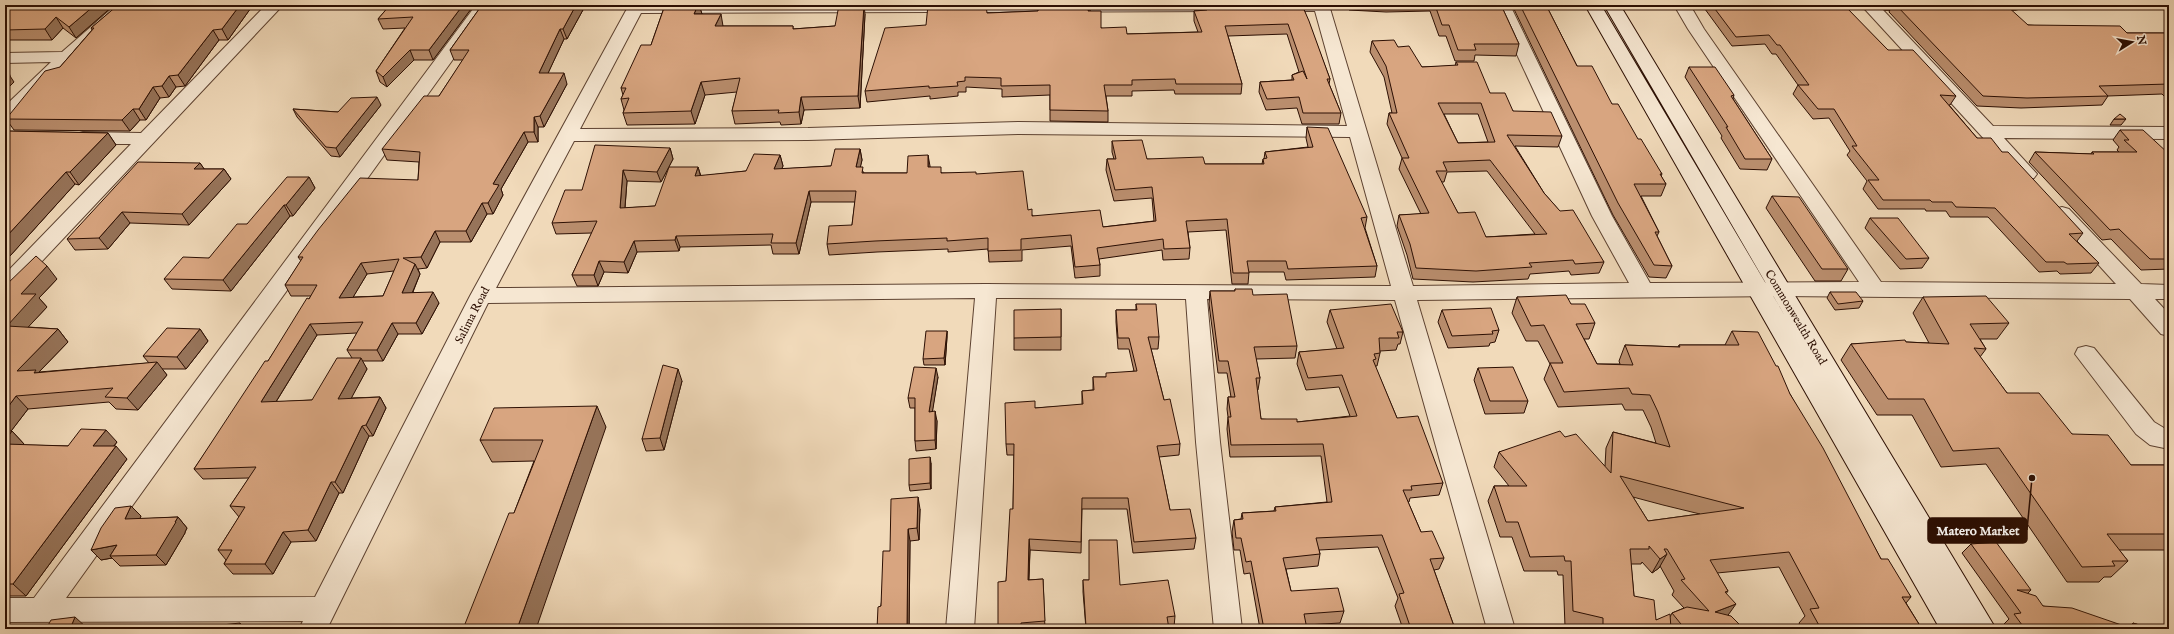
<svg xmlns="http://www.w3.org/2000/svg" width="2174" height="634" viewBox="0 0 2174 634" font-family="'IM FELL English',serif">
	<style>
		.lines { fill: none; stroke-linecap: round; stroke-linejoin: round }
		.street-casing { stroke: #5d4231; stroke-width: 2 }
		.secondary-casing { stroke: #2c0f03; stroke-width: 2 }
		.street { fill: #f6e7d2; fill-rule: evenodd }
		.secondary { fill: #f6e7d2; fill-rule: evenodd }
		.wall { fill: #ba8e6e; stroke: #2c0f03; fill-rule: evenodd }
		.shaded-wall { fill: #97745a; stroke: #2c0f03 }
		.building { fill: #d8a580; stroke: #2c0f03; fill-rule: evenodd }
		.labels { text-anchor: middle; stroke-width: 3; stroke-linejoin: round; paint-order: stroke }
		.street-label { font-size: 12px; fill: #2c0f03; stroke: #f6e7d2 }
		.leader { fill: none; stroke: #2c0f03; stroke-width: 1.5 }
		.callout-dot { fill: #2c0f03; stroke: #f6e7d2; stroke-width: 1.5 }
		.callout { fill: #2c0f03; stroke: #2c0f03; stroke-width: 1.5 }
		.callout-label { font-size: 13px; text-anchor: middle; font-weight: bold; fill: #fff }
	</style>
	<rect width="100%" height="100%" fill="#f1daba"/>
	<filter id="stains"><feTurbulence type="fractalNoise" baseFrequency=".005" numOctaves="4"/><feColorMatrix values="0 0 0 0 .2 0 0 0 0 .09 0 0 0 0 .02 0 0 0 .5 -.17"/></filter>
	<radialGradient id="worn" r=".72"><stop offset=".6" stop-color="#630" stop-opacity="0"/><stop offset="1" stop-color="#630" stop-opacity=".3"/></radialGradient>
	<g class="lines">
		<defs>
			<g id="street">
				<polygon points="116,5 134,5 72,61 11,120 5,121 5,106 51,62 5,63 5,53 62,52"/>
				<polygon points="266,5 283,5 13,292 5,294 5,274 131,144 83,144 76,142 74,138 76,134 83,132 141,133"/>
				<path d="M476 5H492L66 598 315 597 470 296 629 5 1244 6 1242 9 1236 11 641 13 580 129 808 128 1019 122 1347 126 1315 11H1273L1267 9 1265 6 1329 5 1413 286 1629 283 1592 216 1494 5H1510L1612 216 1650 283 1859 282 1688 29 1674 5H1690L1704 29 1881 282 2116 284 2055 217 2052 213 2055 209 2062 207 2069 209 2141 284 2169 285V299H2155L2169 314V336L2161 334 2130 299 1780 296 1417 300 1515 629H1487L1395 300 1207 299 1220 442 1242 629H1214L1196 442 1186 299 996 298 974 629H946L975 298 488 303 327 629H299L303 621 5 622V598H34ZM1019 134 1350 137 1391 286 986 284 496 288 574 141 808 140Z"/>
				<polygon points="1861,5 2023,5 2021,8 2015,10 1883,10 1993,126 2169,127 2169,139 2004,138 2037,174 2034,178 2027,180 2020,178"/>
				<polygon points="2086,346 2094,348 2154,422 2169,431 2169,449 2150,445 2136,434 2075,354 2078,348"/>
			</g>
			<polygon id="secondary" points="1585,5 1601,5 1785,316 1604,5 1620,5 1996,629 1940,629"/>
		</defs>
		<!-- street casing -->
		<use href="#street" class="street-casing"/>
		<!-- secondary casing -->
		<use href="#secondary" class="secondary-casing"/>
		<!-- street -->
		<use href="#street" class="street"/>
		<!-- secondary -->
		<use href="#secondary" class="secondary"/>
	</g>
	<!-- wall -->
	<g class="wall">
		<polygon points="5,5 114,5 76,38 63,28 52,40 5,40"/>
		<polygon points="118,5 253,5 228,40 219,40 185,86 176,87 169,97 160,98 146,120 140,120 130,131 14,130 6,119 60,67 92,30 91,28"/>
		<polygon points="390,5 474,5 433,60 414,60 387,87 380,82 376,71 405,28 383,29 378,19"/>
		<path d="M482 5H600L598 8H584L567 39H564L548 73 567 84 544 127H538V142H528L501 189 503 195 493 214H487L471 242H440L427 268 418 269 420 274 413 292 439 303 422 334H398L383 361H362L367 369 351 398 380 397 386 408 373 436H369L343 493H339L316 541 291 542 273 574H233L224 564 226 560 218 550 239 517 230 506 249 478 203 479 194 469 268 361 311 296H291L285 285 301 261 298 257 418 180 419 162 387 160 382 149 439 96 463 60H454L450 50ZM394 271 383 296 353 297 367 274ZM357 333 347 350 352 358 312 400 276 402 317 335Z"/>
		<polygon points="665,5 699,5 702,14 723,26 793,26 793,29 835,26 865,14 860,108 804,110 801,124 781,125 780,122 735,124 732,111 737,92 705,95 695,124 627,125 623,113 624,110 621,99 623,95 621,88 651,45"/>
		<polygon points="1039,5 1090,5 1090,11 1101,28 1127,34 1198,32 1194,21 1194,11 1206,10 1207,5 1302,5 1330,79 1329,84 1341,113 1339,124 1302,124 1297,108 1266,110 1259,92 1260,82 1292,80 1292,75 1299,72 1287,34 1228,36 1242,84 1241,94 1175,94 1174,90 1132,91 1132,96 1106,96 1108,111 1108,122 1050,121 1050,95 1002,97 1002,89 966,87 966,92 958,92 958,96 930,99 930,96 867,102 865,91 926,25 987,13 1038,11"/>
		<polygon points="1348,5 1501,5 1519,44 1516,56 1475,55 1474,61 1455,61 1446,36 1439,36 1430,11 1386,12 1349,10"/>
		<polygon points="1512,5 1546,5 1577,66 1612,104 1662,174 1661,176 1666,184 1661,196 1641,196 1659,232 1657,236 1672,266 1666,278 1649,277 1613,215"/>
		<polygon points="1702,5 1846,5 1848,7 1847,9 1888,50 1956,96 1950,105 1949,105 1977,138 2002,152 2083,233 2077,241 2099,263 2091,273 2060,274 2057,271 2039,272 1988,217 1950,217 1946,211 1926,211 1925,209 1878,209 1863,189 1867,181 1847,155 1850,151 1829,118 1813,119 1793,94 1798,85 1776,54 1772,54 1765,44 1732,46"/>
		<polygon points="1892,5 1922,5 1923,6 2028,25 2127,33 2169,33 2169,101 2162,94 2108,96 2102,105 2021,108 1977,106 1889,12"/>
		<path d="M1372 41 1398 47 1422 67 1455 66 1456 62 1490 93 1513 111 1562 136 1558 147 1515 146 1544 193 1604 262 1599 273 1571 275 1569 271 1530 274 1528 279 1473 282 1413 279 1407 255 1397 226 1399 215 1421 214 1399 169 1402 158 1387 124 1389 113H1392L1384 77 1370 52ZM1444 114H1478L1488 142 1458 143ZM1487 171 1535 234 1486 237 1458 213 1441 182H1444L1447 172Z"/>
		<polygon points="1689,67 1734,95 1733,99 1772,159 1767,170 1740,169 1721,138 1722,136 1685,77"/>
		<polygon points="381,105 340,157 331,156 297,117 293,109 338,112"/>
		<polygon points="2114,119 2126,119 2121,125 2110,125"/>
		<polygon points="1307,127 1367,217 1365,228 1377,266 1375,277 1286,280 1284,272 1249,272 1248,284 1232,284 1226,230 1188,232 1190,248 1189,259 1163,260 1162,250 1099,259 1100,265 1100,276 1075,278 1071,246 1022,250 1022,261 989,262 988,249 948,252 948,249 877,252 829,255 827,244 852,225 855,202 811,202 799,254 773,254 771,245 680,247 679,251 637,252 628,273 604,272 598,286 577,286 572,275 592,233 556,234 552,223 582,190 670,148 673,159 661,182 627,181 625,208 655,206 698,167 701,176 746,171 780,155 783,166 781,169 831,166 860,149 862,160 860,167 864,173 907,173 930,167 942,173 976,174 1028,210 1033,216 1103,227 1154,221 1152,198 1114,201 1106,170 1107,159 1114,159 1112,152 1112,141 1147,159 1205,164 1262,164 1263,159 1264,159 1265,152 1308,147 1306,138"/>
		<polygon points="2120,130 2169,154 2169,269 2141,270 2111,239 2102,240 2029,162 2035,152 2091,154 2092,152 2119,152 2117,150 2119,147 2113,140"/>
		<polygon points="5,131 108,133 116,145 79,185 75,184 10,256 7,256 5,258"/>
		<polygon points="200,163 204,169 224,169 231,179 189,225 130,223 108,249 75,250 67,239"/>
		<polygon points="309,177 315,188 293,216 290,216 231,291 172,289 164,279 209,258 247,224"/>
		<polygon points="1772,196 1848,269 1841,281 1815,281 1766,208"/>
		<polygon points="1870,218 1929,258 1922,268 1900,269 1865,228"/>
		<polygon points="57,279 39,298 47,307 28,327 58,329 68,342 39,372 149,363 143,356 200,329 208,341 186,369 162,369 167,375 138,410 116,409 109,402 28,409 11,431 12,431 24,444 23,445 68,446 117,442 114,446 127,459 26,596 5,596 5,286"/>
		<polygon points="1235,289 1253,295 1297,346 1295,358 1256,359 1260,378 1258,390 1257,390 1261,419 1297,422 1350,416 1339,387 1306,390 1297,364 1299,352 1337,349 1327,322 1330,310 1403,332 1400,344 1398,344 1396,350 1380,351 1380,353 1377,366 1375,366 1397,418 1443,483 1439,495 1410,498 1409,502 1408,502 1421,532 1444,558 1439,569 1434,570 1455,629 1403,629 1395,606 1398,598 1378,547 1319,550 1320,554 1318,566 1286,569 1291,591 1344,611 1340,623 1306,625 1307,629 1260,629 1250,573 1244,574 1240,550 1234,550 1232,532 1234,520 1241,519 1242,513 1274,511 1275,507 1327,502 1321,456 1230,457 1227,429 1228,417 1227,409 1228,397 1231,397 1227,373 1218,373 1209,304 1210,291 1235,291"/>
		<polygon points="1830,292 1863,301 1859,308 1835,310 1827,298"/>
		<path d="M1517 297 1571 304 1595 323 1589 339H1584L1597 364H1620L1619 361 1625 345 1678 347 1679 345H1725L1732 331 1790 394 1881 559 1911 597 1906 603 1922 629H1802L1799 623 1805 616 1779 567 1717 573 1728 591 1726 594 1728 615 1741 629H1580L1565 626 1563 575H1558L1557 571H1524L1512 537H1500L1488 501 1494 486H1509L1494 467 1499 452 1565 437 1605 466 1606 448 1613 432 1656 443 1651 427 1643 410H1625L1622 404 1558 407 1544 379 1550 364 1538 341H1526L1512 313ZM1633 497 1663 505 1700 514 1648 521ZM1642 562 1652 573 1659 568 1660 566 1674 591 1672 595 1684 608 1672 613 1670 617 1656 620 1634 596 1631 564H1641Z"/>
		<polygon points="1923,297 2009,323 1997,339 1980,339 1986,349 1980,357 2007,393 2072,434 2131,465 2169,465 2169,550 2119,550 2128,561 2111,577 2104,577 2099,582 2067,582 1986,464 1941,467 1912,415 1877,415 1841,360 1851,344 1906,342 1929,343 1913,313"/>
		<polygon points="1136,304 1159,337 1158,349 1151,349 1164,400 1180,444 1179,455 1159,457 1170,510 1196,538 1194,549 1133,553 1127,509 1082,509 1081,553 1030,550 1029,580 1043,579 1045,629 998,629 1006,581 1013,509 1014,455 1007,455 1006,444 1035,408 1082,405 1082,391 1093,390 1093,377 1106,377 1134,371 1129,349 1118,349 1116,322 1116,310 1136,310"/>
		<polygon points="1061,309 1061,350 1014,350 1014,338"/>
		<polygon points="1442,310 1499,330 1495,342 1490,343 1489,346 1448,348 1438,322"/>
		<polygon points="947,331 947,337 945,365 924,365 923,359"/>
		<polygon points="1478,368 1528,401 1524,413 1485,414 1474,380"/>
		<polygon points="938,377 932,412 937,421 936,449 916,451 915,441 915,408 910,408 908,398"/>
		<polygon points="682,381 664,450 646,451 642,439"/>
		<polygon points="606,427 514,513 534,461 492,462 480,440"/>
		<polygon points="931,463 931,489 910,491 909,485"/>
		<polygon points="131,506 141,516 139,519 178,517 187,528 185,532 185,533 166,565 120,566 112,558 101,560 91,550"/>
		<polygon points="920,509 919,540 910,541 909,629 877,629 890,551"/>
		<polygon points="1971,544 2031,590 2027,594 2043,606 2129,627 2133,623 2152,629 2009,629 2004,624 2009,619 1962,553"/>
		<polygon points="1083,580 1089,580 1120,585 1175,616 1174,627 1169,628 1169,629 1086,629 1083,592"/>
	</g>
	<!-- shaded-wall -->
	<g class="shaded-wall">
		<polygon points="95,5 114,5 76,38 69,27"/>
		<polygon points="240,5 253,5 228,40 222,29"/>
		<polygon points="463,5 474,5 433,60 429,50"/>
		<polygon points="576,5 583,5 584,8 567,39 563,29"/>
		<polygon points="698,5 699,5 702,14 694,14"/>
		<polygon points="864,5 865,14 860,108 858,96"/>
		<polygon points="1090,5 1090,13 1088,11"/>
		<polygon points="721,14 723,26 718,39 715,26"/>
		<polygon points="56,17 63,28 52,40 45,29"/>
		<polygon points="560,29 564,39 543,84 539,73"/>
		<polygon points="213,30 219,40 185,86 178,75"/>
		<polygon points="410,50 414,60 387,87 383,77"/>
		<polygon points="5,68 10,75 10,76 14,82 5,91"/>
		<polygon points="564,73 567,84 544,127 540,116"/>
		<polygon points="169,76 176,87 169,97 162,86"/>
		<polygon points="701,82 705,95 695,124 691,111"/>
		<polygon points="153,87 160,98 146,120 139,109"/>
		<polygon points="377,97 381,105 340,157 336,148"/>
		<polygon points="801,97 804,110 801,124 799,112"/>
		<polygon points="133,109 140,120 130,131 122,120"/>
		<polygon points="534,117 538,127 538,142 534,132"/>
		<polygon points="524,132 528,142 501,189 503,195 493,214 488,203 493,184"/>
		<polygon points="108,133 116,145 79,185 70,172"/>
		<polygon points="670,148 673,159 661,182 657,172"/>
		<polygon points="860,149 862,160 858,178 856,167"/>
		<polygon points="780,155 783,166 777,180 774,169"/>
		<polygon points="928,155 930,166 929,178 928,167"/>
		<polygon points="200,163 207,173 194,169"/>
		<polygon points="698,167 701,178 695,176"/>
		<polygon points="224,169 231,179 189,225 182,214"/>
		<polygon points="623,170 627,181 624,219 620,208"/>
		<polygon points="66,172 75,184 10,256 5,250 5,238"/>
		<polygon points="309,177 315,188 293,216 286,205"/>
		<polygon points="809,191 811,202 799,254 796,243"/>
		<polygon points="482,203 487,214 471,242 466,231"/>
		<polygon points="284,205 290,216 231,291 223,280"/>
		<polygon points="122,212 130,223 108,249 99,238"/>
		<polygon points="435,231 440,242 427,268 421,257"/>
		<polygon points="676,236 680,247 679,251 675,240"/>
		<polygon points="634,241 637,252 628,273 624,262"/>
		<polygon points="599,261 604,272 598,286 594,275"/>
		<polygon points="361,263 367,274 346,309 339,298"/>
		<polygon points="415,264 420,274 408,303 402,293"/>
		<polygon points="47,266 57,279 39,298 47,307 18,338 7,326 21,294"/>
		<polygon points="433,292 439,303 422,334 416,323"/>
		<polygon points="392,323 398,334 383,361 377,350"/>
		<polygon points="310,324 317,335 269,413 261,402"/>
		<polygon points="58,329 68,342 38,373 17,371"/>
		<polygon points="200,329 208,341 186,369 177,357"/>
		<polygon points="947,331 947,337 945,365 944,358"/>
		<polygon points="361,358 367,369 345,410 338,399"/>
		<polygon points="157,362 167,375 138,410 127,398"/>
		<polygon points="936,368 938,377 931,421 929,412"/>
		<polygon points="678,369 682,381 664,450 660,438"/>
		<polygon points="16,396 28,409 5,439 5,411"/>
		<polygon points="380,397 386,408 373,436 366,425"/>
		<polygon points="597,406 606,427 536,629 517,629"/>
		<polygon points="935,411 937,421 936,449 935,440"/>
		<polygon points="362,426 369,436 343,493 335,482"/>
		<polygon points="106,430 117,442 104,458 93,446"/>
		<polygon points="12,431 24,444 14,457 5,448 5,440"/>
		<polygon points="116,446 127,459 26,596 13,584"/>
		<polygon points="930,457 931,463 931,489 930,483"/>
		<polygon points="331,482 339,493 316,541 308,530"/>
		<polygon points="918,497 920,509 919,540 917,528"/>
		<polygon points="131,506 141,516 135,530 125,519"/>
		<polygon points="178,517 187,528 185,532 185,533 166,565 156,555"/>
		<polygon points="908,529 910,541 909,629 907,629"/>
		<polygon points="283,532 291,542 273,574 265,564"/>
		<polygon points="1029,539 1030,550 1028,591 1028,580"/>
		<polygon points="117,545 110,556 112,558 101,560 91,550"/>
		<polygon points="1667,554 1659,568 1652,573 1660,559"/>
		<polygon points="1736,604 1726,618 1715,612"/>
		<polygon points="75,617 87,628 87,629 70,629"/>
		<polygon points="240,623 245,629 238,629"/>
	</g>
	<!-- building -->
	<g class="building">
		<polygon points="5,5 95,5 69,27 56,17 45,29 5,30"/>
		<polygon points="118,5 240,5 222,29 213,30 178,75 169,76 162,86 153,87 139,109 133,109 122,120 6,119 45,71 60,67 94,28 91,28"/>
		<polygon points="390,5 463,5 429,50 410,50 383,77 376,71 413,17 378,19"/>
		<path d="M482 5H576L563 29H560L539 73H564L540 116 534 117V132H524L493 184 499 185 488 203H482L466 231H435L421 257 403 258 415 264 402 293 433 292 416 323H392L377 350H347L363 322 310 324 261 402 312 400 337 358H361L338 399 380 397 366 425 362 426 335 482H331L308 530 283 532 265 564H224L232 550H218L245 507 230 506 256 467 194 469 265 361H268L307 298 309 299 317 285H285L303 257H298L318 230 360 178 418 180 420 152 382 149 424 96H439L469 50H450ZM399 259 383 296 339 298 361 263Z"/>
		<polygon points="665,5 698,5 694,14 721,14 715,26 793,26 793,29 835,26 839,5 864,5 858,96 801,97 799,112 778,113 779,110 732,111 740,78 701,82 691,111 623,113 629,98 621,99 626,88 621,88 641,45 651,45"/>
		<polygon points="928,5 986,5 987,13 1038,11 1039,5 1090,5 1088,11 1101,11 1101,28 1126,27 1127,34 1202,32 1194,11 1207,10 1207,5 1302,5 1309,21 1330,79 1327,79 1341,113 1303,113 1299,97 1267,99 1260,82 1294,80 1292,75 1303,71 1307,79 1288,24 1225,26 1242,84 1176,84 1175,79 1132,80 1132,85 1104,85 1108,111 1050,110 1050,85 1001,86 1001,78 965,77 965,81 957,82 958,86 929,88 929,86 865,91 885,28 926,25"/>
		<polygon points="1435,5 1501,5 1519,44 1474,44 1476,50 1458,50 1449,25 1442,25"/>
		<polygon points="1520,5 1546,5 1577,66 1592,66 1612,104 1618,104 1638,139 1641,139 1662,174 1660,174 1666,184 1634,184 1659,232 1655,232 1672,266 1654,265 1618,203"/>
		<polygon points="1712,5 1846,5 1848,7 1846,7 1888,50 1913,50 1956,96 1940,95 1977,138 1991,138 2002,152 2008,152 2083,233 2069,234 2099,263 2067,264 2064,262 2046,262 1995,208 1956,207 1952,202 1932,202 1930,200 1883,200 1868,180 1879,180 1852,146 1857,146 1834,109 1818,109 1798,85 1809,85 1780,45 1777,45 1769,35 1736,37"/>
		<polygon points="1896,5 1922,5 1923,6 1945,5 2006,5 2028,25 2120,26 2127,33 2169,33 2169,84 2099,86 2108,96 2027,98 1983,96"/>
		<path d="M1394 40 1398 47 1409 46 1422 67 1458 65 1456 62H1477L1490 93H1505L1513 111 1551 112 1562 136 1507 135 1544 193 1560 211 1573 210 1604 262 1575 264 1573 260 1529 263 1532 267 1476 271 1416 268 1410 244 1399 215 1429 213 1402 158H1409L1389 113H1397L1386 66 1372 41ZM1438 103H1481L1495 142 1458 143ZM1490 160 1547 234 1486 237 1475 212 1458 213 1436 171H1447L1443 162Z"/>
		<polygon points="1689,67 1715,67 1734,95 1731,96 1772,159 1745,159 1726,127 1728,127"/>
		<polygon points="377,97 336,148 326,147 293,109 338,112 351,98"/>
		<polygon points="2120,114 2126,119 2114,119"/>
		<polygon points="1307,127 1328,128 1367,217 1361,218 1377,266 1288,269 1286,261 1247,261 1249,273 1233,273 1227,219 1186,221 1190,248 1164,249 1163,239 1097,248 1100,265 1075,267 1071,235 1021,239 1021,250 988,251 988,238 947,241 947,238 875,241 827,244 829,226 852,225 856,191 809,191 796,243 771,243 773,234 676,236 675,240 634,241 624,262 599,261 594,275 572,275 597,221 552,223 565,190 582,190 595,145 670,148 657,172 623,170 620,208 655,206 669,167 698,167 695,176 746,171 754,154 780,155 774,169 831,166 835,149 860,149 856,167 863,167 862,173 907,173 908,156 928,155 928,167 941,167 941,173 976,172 976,174 1023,171 1028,210 1032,209 1032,216 1100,210 1103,227 1156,221 1152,187 1115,190 1107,159 1116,159 1112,141 1142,140 1147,159 1203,157 1205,164 1264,164 1263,159 1267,158 1265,152 1313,147"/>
		<polygon points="2120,130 2143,130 2169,154 2169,259 2150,259 2119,229 2110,230 2035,152 2094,154 2092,152 2137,152 2124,140 2129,140"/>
		<polygon points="5,131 108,133 70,172 66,172 5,238"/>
		<polygon points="138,162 200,163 194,169 224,169 182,214 122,212 99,238 67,239"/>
		<polygon points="287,177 309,177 286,205 284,205 223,280 164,279 183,257 209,258 237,224 247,224"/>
		<polygon points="1772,196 1799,197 1848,269 1822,269"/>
		<polygon points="1870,218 1898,218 1929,258 1906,259"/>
		<polygon points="36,256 47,266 21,294 36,294 7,326 58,329 17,371 36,370 34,373 157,362 127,398 105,397 113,388 16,396 5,411 5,286"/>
		<polygon points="1235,289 1252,289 1253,295 1287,294 1297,346 1254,347 1260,378 1256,378 1261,419 1297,419 1297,422 1357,416 1342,375 1308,378 1299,352 1344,348 1330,310 1391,304 1403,332 1397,332 1399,338 1379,338 1380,353 1374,354 1376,359 1373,360 1397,418 1418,416 1443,483 1411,486 1412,490 1403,490 1421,532 1432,531 1444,558 1430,559 1455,629 1411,629 1399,594 1404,593 1382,535 1316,538 1320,554 1283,558 1291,591 1338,588 1344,611 1304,614 1307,629 1264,629 1251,561 1246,562 1241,538 1236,538 1234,520 1243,519 1242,513 1276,511 1275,507 1332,502 1323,444 1231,445 1228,417 1231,417 1228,397 1235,397 1228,361 1219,361 1210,291 1235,291"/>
		<polygon points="1830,292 1856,292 1863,301 1838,304"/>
		<path d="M1566 295 1571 304H1585L1595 323 1576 324 1597 364 1633 365 1625 345 1680 347 1679 345H1739L1732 331 1758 332 1776 366H1778L1790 394 1823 448 1881 559H1888L1911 597H1902L1922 629H1821L1810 609 1819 608 1789 552 1710 560 1728 591 1725 592 1736 604 1715 612 1731 616 1742 627 1738 629H1685L1672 613 1687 607 1709 611 1681 580 1685 579 1667 549H1664L1667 554 1660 559 1649 546V549H1630L1634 596 1654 600 1656 620 1670 614 1671 629H1603V618L1573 611 1571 561H1565L1564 556 1530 557 1518 522H1506L1494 486H1527L1499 452 1560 431 1565 437 1576 434 1611 473 1613 432 1670 447 1658 412 1650 395 1632 394 1629 388 1564 392 1550 363H1563L1544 325 1531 326 1517 297ZM1620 476 1744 508 1648 521Z"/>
		<polygon points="1986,296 2009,323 1970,324 1986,349 1974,348 2007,393 2039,393 2072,434 2108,435 2131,465 2169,465 2169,534 2107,534 2128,561 2112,561 2115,566 2082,567 1999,448 1953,451 1924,399 1888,399 1851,344 1905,340 1906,342 1949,344 1923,297"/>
		<polygon points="1136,304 1156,304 1159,337 1148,337 1164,400 1170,399 1180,444 1157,446 1170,510 1190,509 1196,538 1134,542 1128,498 1082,498 1081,542 1029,539 1028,580 1043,579 1045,621 1021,623 1021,629 998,629 998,582 1006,581 1010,509 1013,509 1014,444 1006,444 1005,403 1035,401 1035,408 1083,404 1082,391 1094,390 1093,377 1106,377 1106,373 1137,371 1129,338 1118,338 1116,310 1137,310"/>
		<polygon points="1491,308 1499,330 1492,331 1493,334 1452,336 1442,310"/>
		<polygon points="1061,309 1061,337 1014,338 1014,310"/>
		<polygon points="167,328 200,329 177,357 143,356"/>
		<polygon points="926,331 947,331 944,358 923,359"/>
		<polygon points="663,365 678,369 660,438 642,439"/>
		<polygon points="914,367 936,368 929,412 935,411 935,440 915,441 915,398 908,398"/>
		<polygon points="1513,367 1528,401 1490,401 1478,368"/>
		<polygon points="597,406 517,629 463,629 509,513 514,513 543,440 480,440 494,408"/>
		<polygon points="81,429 106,430 93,446 116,446 13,584 5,584 5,444 68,446"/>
		<polygon points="5,431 12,431 5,440"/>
		<polygon points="930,457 930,483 909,485 909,459"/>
		<polygon points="918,497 917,528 908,529 907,629 877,629 878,607 881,606 883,551 890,551 891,499"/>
		<polygon points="131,506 125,519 178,517 175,522 176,522 156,555 110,556 117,545 91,550 101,528 115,508"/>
		<polygon points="1089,540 1117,540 1120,585 1168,580 1175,616 1167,617 1169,629 1114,629 1113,625 1086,627 1083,580 1089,580"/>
		<polygon points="1996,542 2031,590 2017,590 2036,596 2043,606 2072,608 2133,629 2025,629 2014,614 2021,613 1971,544"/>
		<polygon points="75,617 70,629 46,629 51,620"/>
		<polygon points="240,623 238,629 186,629"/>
		<polygon points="2133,623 2152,629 2134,629"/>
	</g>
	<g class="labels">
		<!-- street labels -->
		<g class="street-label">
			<text transform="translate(472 315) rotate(-63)" y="4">Salima Road</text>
			<text transform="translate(1796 317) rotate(59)" y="4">Commonwealth Road</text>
		</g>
	</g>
	<!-- callouts -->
	<path class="leader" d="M2032 478L2027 530"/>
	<circle class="callout-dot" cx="2032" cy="478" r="4"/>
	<rect class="callout" x="1928" y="518" width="99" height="25" rx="4"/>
	<g class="callout-label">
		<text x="1978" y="535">Matero Market</text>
	</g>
	<!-- margin -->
	<rect width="2174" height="634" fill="none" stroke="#f1daba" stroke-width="20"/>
	<rect x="6" y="6" width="2162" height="622" fill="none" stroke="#2c0f03" stroke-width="2"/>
	<rect x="10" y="10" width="2154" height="614" fill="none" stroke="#2c0f03"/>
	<!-- north arrow -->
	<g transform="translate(2132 42) rotate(79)" stroke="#f6e7d2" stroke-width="3" paint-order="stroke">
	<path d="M0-3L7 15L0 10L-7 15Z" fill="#2c0f03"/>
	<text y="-6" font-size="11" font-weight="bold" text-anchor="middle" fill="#2c0f03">N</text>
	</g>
	<rect width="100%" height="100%" filter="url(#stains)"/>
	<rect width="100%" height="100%" fill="url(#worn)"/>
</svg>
